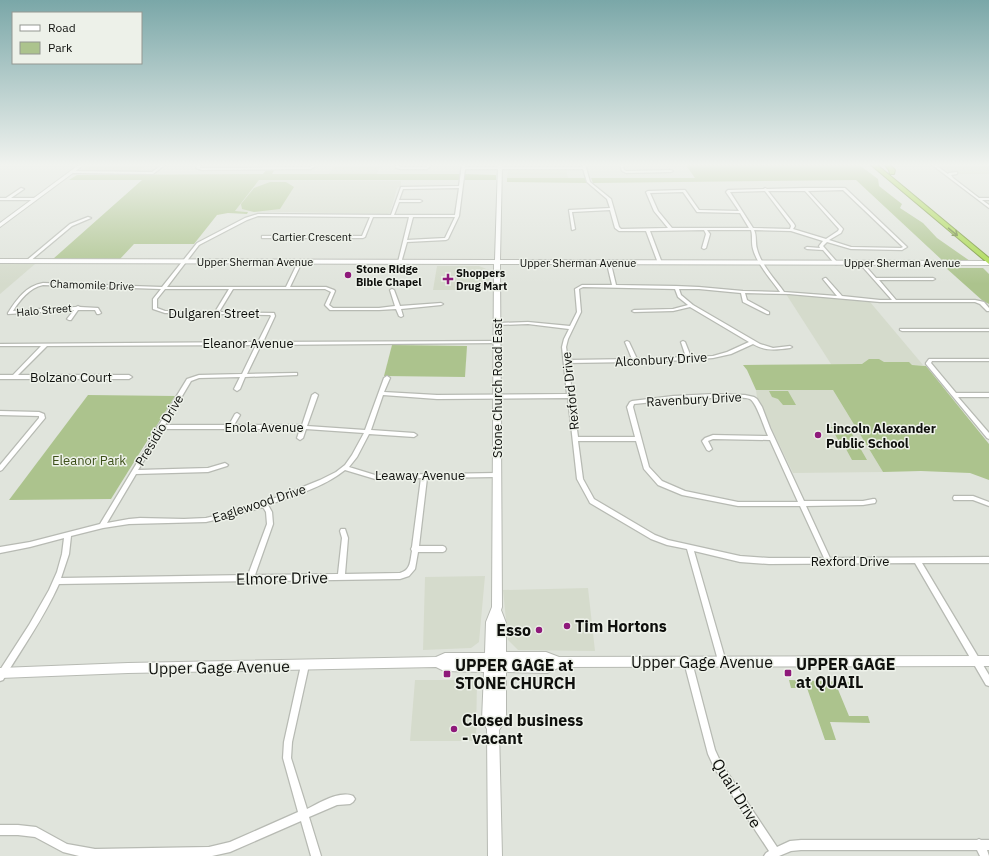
<svg xmlns="http://www.w3.org/2000/svg" width="989" height="856" viewBox="0 0 989 856" font-family="'IBM Plex Sans',sans-serif">
	<style>
		.built { fill: #d5dbcc }
		.green { fill: #acc38d }
		.lines { fill: none; stroke-linecap: round; stroke-linejoin: round }
		.street-casing { stroke: #b7bab3; stroke-width: 2.5 }
		.secondary-casing { stroke: #b7bab3; stroke-width: 2 }
		.highway-casing { stroke: #719232; stroke-width: 2 }
		.street { fill: #fff; fill-rule: evenodd }
		.secondary { fill: #fff; fill-rule: evenodd }
		.highway { fill: #a7d947; fill-rule: evenodd }
		.oneway { stroke: #627e2c }
		.poi-dot { fill: #8e197a; stroke: #edf1e9; stroke-width: 1.5 }
		.labels { text-anchor: middle; stroke-width: 3; stroke-linejoin: round; paint-order: stroke }
		.far-street-label { font-size: 11px; fill: #0e0f0c; stroke: #edf1e9 }
		.far-poi-label { font-size: 11px; font-weight: bold; fill: #0e0f0c; stroke: #edf1e9; text-anchor: start }
		.street-label { font-size: 13px; fill: #0e0f0c; stroke: #edf1e9 }
		.poi-label { font-size: 13px; font-weight: bold; fill: #0e0f0c; stroke: #edf1e9; text-anchor: start }
		.park-label { font-size: 13px; fill: #3d5019; stroke: #edf1e9 }
		.near-street-label { font-size: 16px; fill: #0e0f0c; stroke: #edf1e9 }
		.near-poi-label { font-size: 16px; font-weight: bold; fill: #0e0f0c; stroke: #edf1e9; text-anchor: start }
	</style>
	<rect width="100%" height="100%" fill="#e0e4dc"/>
	<!-- built -->
	<g class="built">
		<polygon points="90,164 146,164 139,171 82,171"/>
		<polygon points="334,164 381,164 377,174 329,174"/>
		<polygon points="937,164 989,164 989,174 952,174"/>
		<polygon points="566,169 568,178 507,178 508,170"/>
		<polygon points="259,180 401,181 401,186 397,188 390,213 387,214 235,211"/>
		<polygon points="0,264 35,264 0,294"/>
		<polygon points="437,266 479,266 489,270 490,290 433,290"/>
		<polygon points="786,294 870,302 923,365 831,364"/>
		<polygon points="756,390 833,390 883,472 793,473 757,398"/>
		<polygon points="485,576 479,642 471,648 423,650 425,577"/>
		<polygon points="588,588 595,651 518,650 508,640 503,590"/>
		<polygon points="415,680 477,680 476,741 410,741"/>
	</g>
	<!-- green -->
	<g class="green">
		<polygon points="685,164 858,164 878,179 879,186 902,204 900,208 923,223 937,238 970,261 943,261 856,180 593,183 591,178 695,178"/>
		<polygon points="267,169 275,169 272,174 460,174 459,180 259,180 235,211 248,212 247,214 228,213 217,215 194,244 134,244 119,260 53,259 142,180 69,180 77,175 263,174"/>
		<polygon points="465,174 496,175 496,180 465,180"/>
		<polygon points="507,178 585,178 587,183 507,182"/>
		<polygon points="270,182 286,182 294,187 280,209 254,212 242,209 241,204 254,188"/>
		<polygon points="946,268 983,268 989,274 989,304 983,301"/>
		<polygon points="392,345 467,346 465,377 384,376"/>
		<polygon points="869,359 879,359 884,362 909,362 912,365 926,366 989,444 989,480 970,473 921,471 883,472 833,390 756,390 747,370 743,365 862,364"/>
		<polygon points="769,391 788,391 796,405 783,405 778,399 772,397"/>
		<polygon points="88,395 175,396 111,499 9,500"/>
		<polygon points="831,427 848,427 867,460 852,460 846,449 843,449"/>
		<polygon points="789,680 851,682 853,687 837,687 849,716 868,716 870,723 830,722 836,740 825,740 807,688 791,688"/>
	</g>
	<g class="lines">
		<defs>
			<g id="street">
				<polygon points="163,164 166,164 153,174 72,173 70,172 72,171 152,172"/>
				<polygon points="198,164 201,164 200,168 202,168 310,167 314,164 318,164 311,169 202,170 196,168"/>
				<polygon points="396,164 398,164 398,166 401,167 426,167 429,164 432,164 427,169 401,169 396,168"/>
				<path d="M462 164H465V167H583L582 164H585L590 182 611 199 619 227 621 229 668 228 654 211 646 192 648 191 684 190H685L699 210 739 211 726 192 728 190 764 189 765 188 767 189 805 188H845L907 247 902 250 851 249 827 242 823 246 837 262V264H835L823 250 807 249 805 248 807 247 820 248 819 246 823 241 791 231 754 230C757 236 755 242 757 249 761 265 775 279 784 292L837 296 823 279 825 278H826L842 296 880 300H892L860 264V262H862L876 278H933L935 279 933 280H879L896 300H975L984 302 989 308V311H987L980 304 975 302H880L789 294 745 293 747 300 769 312V314H767L743 302 741 293 699 289H679L681 295 693 305 760 344 773 348 790 346 792 347 790 348C776 350 765 351 753 344L731 354 713 358 689 360 635 362 568 363 578 437H635L627 407 630 402 632 401 673 396 714 394 745 395 754 397 757 399 762 407 770 428 804 501H863L873 499H875L876 501 875 503 863 505 806 506 830 558 989 557V563H922L989 675V686L986 685 915 563 769 564 740 562 694 551 726 662 725 664 722 666 719 664 687 549 667 545 651 539 590 503 589 501 577 479 568 398 437 399 383 395 371 430 414 433 417 435 414 437 369 434 357 457 349 467 375 475 496 473 498 474 499 475 498 476 496 477 427 478 419 546H443L445 547 446 549 445 551 443 552H418L415 569 409 576 400 579 59 584C44 618 22 648 3 680L0 681V670L29 625 49 590 57 572 62 554 64 538 30 547 0 553V547L30 542 100 524 158 428 157 427 159 425 187 379 199 375 242 374 256 345 47 346 18 375H129L132 377 129 379H0V375H13L41 346H0V344L258 342 271 316 270 315 165 313 153 309V299L161 289 43 285C29 288 20 300 13 311L53 308 76 307 78 306 80 307 98 308 101 313 99 314H97L95 310H78L71 320H69L67 319 74 310 8 314V313C17 299 26 286 43 283L162 287 197 243 245 218 258 214 391 215 401 187 459 186ZM465 169H583L587 182 607 199 610 208 569 210 572 230 575 229 572 212 610 210 615 228 619 231H646L658 263 660 264 662 263 650 231 704 230 706 234 702 248 704 249 706 248 710 234 707 230H751C753 236 751 242 753 249 757 264 771 279 780 292L743 291 699 287 676 286 616 285 611 264 609 263 607 264 612 285H582L575 289 577 312 570 326 528 322 497 323 495 324 497 325 528 324 569 329 564 339 562 347 567 394 437 395 384 392 390 378 387 376 384 378 365 430 307 426 318 395 315 393 312 395 302 425H234L240 415 237 413 235 414 229 425H165L191 381 199 378 240 377 234 389 237 391 240 389 245 377 297 375V373H295L247 374 261 345 499 343V341H497L263 342 275 316 274 313 219 312 233 289H325L331 292 325 305 330 310H379L396 309 399 316 401 317 403 316 401 309 441 305 443 304 441 303 400 306 394 290 392 289 390 290 395 306 379 308H333L329 305 335 291 334 290 326 287H290L302 262 300 261 298 262 286 287H167L199 245 247 220 258 216 370 217 362 236H262V238H363L365 237 373 217H409L398 262 401 263 407 242 446 240 448 239 459 216ZM459 188 455 215H394L399 202H420L422 201 420 200H399L403 189ZM843 190 903 247 901 248 851 247 829 240 841 233 843 229 808 191ZM765 191 790 224 791 226 790 229 753 228 730 192ZM768 191H805L839 229 838 231 826 239 793 229 795 226 794 224ZM683 192 697 212 740 213 749 228H672L658 211 650 193ZM413 217H455L445 238 407 240ZM583 287 675 289 678 297 688 305 673 309 634 310 632 311 634 312 673 311 690 307 749 342 727 352 713 356 691 357 685 342 683 341 681 342 686 357 637 359 629 342 627 341 625 342 632 359 568 360 566 347 568 339 581 312 579 289ZM165 289H229L215 312 165 311 157 308V299ZM731 397C737 398 745 397 750 399 757 403 764 428 768 436L713 435 705 438 702 441 707 450 709 451 712 449 708 441 713 439 770 440 798 502H738L685 491 662 481 649 467 633 407 634 404 673 400ZM163 429H300L297 438 300 440 303 438 306 429 364 433 352 455 345 465 336 472 320 480 278 497 236 511 206 518 184 519 140 518 129 519 107 523 136 474 208 472 227 466 228 465 225 463 208 468 138 470ZM578 441H636L644 469 658 485 682 495 738 506H800L824 558H769L740 556 668 540 655 535 594 499 583 479ZM345 470 375 479 421 478 412 547 411 549 412 551C410 561 411 570 400 573L345 574 348 538 345 529H341L340 531 342 538 338 574 255 575 273 524 272 512 268 505C293 496 324 487 345 470ZM263 507 266 512 267 524 248 575 61 578 69 554 71 536 103 528 129 524 206 522 236 515Z"/>
				<polygon points="620,164 623,164 624,170 627,171 671,170 673,171 671,172 626,173 622,171"/>
				<polygon points="934,164 948,174 949,173 957,172 957,174 951,175 953,178 979,198 989,198 989,200 982,200 989,205 989,208 931,164"/>
				<polygon points="21,188 24,189 11,198 36,198 36,200 0,200 0,198 6,198"/>
				<polygon points="88,217 91,218 72,226 29,262 27,262 27,260 70,224"/>
				<polygon points="900,329 989,329 989,331 902,331 900,330"/>
				<polygon points="929,359 989,359 989,361 932,361 931,363 956,393 989,393 989,397 958,397 989,433 989,439 987,438 926,364 926,363"/>
				<polygon points="0,411 39,412 44,414 45,418 2,470 0,471 0,465 39,418 39,416 0,415"/>
				<polygon points="954,496 973,496 989,502 989,506 973,500 954,500 953,498"/>
				<polygon points="688,658 691,660 692,662 715,750 721,763 777,847 790,841 801,840 977,840 979,839 981,840 989,840 989,850 987,850 989,856 980,856 977,850 801,850 791,851 779,856 764,856 766,853 769,851 715,769 708,754 684,662 685,660"/>
				<path d="M305 661 308 663 309 665 292 742 291 758 307 809C319 803 340 790 353 796L355 799 353 802 350 804 337 805 309 817 321 856H311L301 821 230 852 212 856H79L63 852 35 837 18 835H0V825H18L36 827 67 844 95 849 209 847 230 842 298 812 283 758 284 742 301 665 302 663Z"/>
			</g>
			<g id="secondary">
				<polygon points="80,164 85,164 0,227 0,223"/>
				<path d="M498 164H502L500 260 989 261V265L500 264 502 607 501 610 506 623V652H546L559 657 989 656V666L560 667 547 673 506 672V720L499 730 502 856H488L487 729 482 720 484 672 444 671 436 667 128 673 0 678V668L128 663 436 657 445 653H485L486 622 492 607 494 264 0 263V259L495 260ZM519 662H547L546 663Z"/>
			</g>
			<g id="highway">
				<polygon points="870,164 876,164 989,258 989,264"/>
				<polygon points="884,164 889,164 895,170 894,174 890,174 889,170"/>
			</g>
		</defs>
		<!-- street casing -->
		<use href="#street" class="street-casing"/>
		<!-- secondary casing -->
		<use href="#secondary" class="secondary-casing"/>
		<!-- highway casing -->
		<use href="#highway" class="highway-casing"/>
		<!-- street -->
		<use href="#street" class="street"/>
		<!-- secondary -->
		<use href="#secondary" class="secondary"/>
		<!-- highway -->
		<use href="#highway" class="highway"/>
	</g>
	<!-- one-way arrows -->
	<defs><path id="oneway-shaft" d="M-6 0H5M1.5-3L5.5 0L1.5 3" fill="none" stroke-width="1.6" stroke-linecap="round" stroke-linejoin="round"/></defs>
	<use class="oneway" href="#oneway-shaft" transform="translate(953 232) rotate(40)"/>
	<!-- sky -->
	<linearGradient id="sky" x2="0" y2="1"><stop stop-color="#7aa7a8"/><stop offset="0.58" stop-color="#f1f3ef"/><stop offset="1" stop-color="#f1f3ef" stop-opacity="0"/></linearGradient>
	<rect width="989" height="284" fill="url(#sky)"/>
	<!-- markers -->
	<g class="poi-dot">
		<circle cx="348" cy="275" r="4"/>
		<path d="M446 273h4v4h4v4h-4v4h-4v-4h-4v-4h4z"/>
		<circle cx="818" cy="435" r="4"/>
		<circle cx="567" cy="626" r="4"/>
		<circle cx="539" cy="630" r="4"/>
		<rect x="784" y="669" width="8" height="8" rx="2"/>
		<rect x="443" y="670" width="8" height="8" rx="2"/>
		<circle cx="454" cy="729" r="4"/>
	</g>
	<g class="labels">
		<!-- far-street labels -->
		<g class="far-street-label">
			<text x="312" y="241">Cartier Crescent</text>
			<text x="255" y="266">Upper Sherman Avenue</text>
			<text x="578" y="267">Upper Sherman Avenue</text>
			<text x="902" y="267">Upper Sherman Avenue</text>
			<text transform="translate(92 285) rotate(2)" y="4">Chamomile Drive</text>
			<text transform="translate(44 310) rotate(-5)" y="4">Halo Street</text>
		</g>
		<!-- far-poi labels -->
		<g class="far-poi-label">
			<text x="356" y="273">Stone Ridge<tspan x="356" dy="13">Bible Chapel</tspan></text>
			<text x="456" y="277">Shoppers<tspan x="456" dy="13">Drug Mart</tspan></text>
		</g>
		<!-- street labels -->
		<g class="street-label">
			<text x="214" y="318">Dulgaren Street</text>
			<text x="248" y="348">Eleanor Avenue</text>
			<text transform="translate(661 359) rotate(-3)" y="5">Alconbury Drive</text>
			<text x="71" y="382">Bolzano Court</text>
			<text transform="translate(497 388) rotate(-90)" y="5">Stone Church Road East</text>
			<text transform="translate(570 391) rotate(-96)" y="5">Rexford Drive</text>
			<text transform="translate(694 399) rotate(-3)" y="5">Ravenbury Drive</text>
			<text x="264" y="432">Enola Avenue</text>
			<text transform="translate(159 430) rotate(-59)" y="5">Presidio Drive</text>
			<text x="420" y="480">Leaway Avenue</text>
			<text transform="translate(259 503) rotate(-18)" y="5">Eaglewood Drive</text>
			<text x="850" y="566">Rexford Drive</text>
		</g>
		<!-- poi labels -->
		<g class="poi-label">
			<text x="826" y="433">Lincoln Alexander<tspan x="826" dy="15">Public School</tspan></text>
		</g>
		<!-- park labels -->
		<g class="park-label">
			<text x="89" y="465">Eleanor Park</text>
		</g>
		<!-- near-street labels -->
		<g class="near-street-label">
			<text transform="translate(282 578) rotate(-1)" y="6">Elmore Drive</text>
			<text x="702" y="668">Upper Gage Avenue</text>
			<text transform="translate(219 667) rotate(-1)" y="6">Upper Gage Avenue</text>
			<text transform="translate(737 793) rotate(58)" y="6">Quail Drive</text>
		</g>
		<!-- near-poi labels -->
		<g class="near-poi-label">
			<text x="575" y="632">Tim Hortons</text>
			<text x="531" y="636" text-anchor="end">Esso</text>
			<text x="796" y="670">UPPER GAGE<tspan x="796" dy="18">at QUAIL</tspan></text>
			<text x="455" y="671">UPPER GAGE at<tspan x="455" dy="18">STONE CHURCH</tspan></text>
			<text x="462" y="726">Closed business<tspan x="462" dy="18">- vacant</tspan></text>
		</g>
	</g>
	<!-- legend -->
	<rect x="12" y="12" width="130" height="52" fill="#edf1e9" stroke="#949791"/>
	<rect x="20" y="25" width="20" height="6" fill="#ffffff" stroke="#949791"/>
	<text x="48" y="32" font-size="12" fill="#0e0f0c">Road</text>
	<rect x="20" y="42" width="20" height="12" fill="#acc38d" stroke="#949791"/>
	<text x="48" y="52" font-size="12" fill="#0e0f0c">Park</text>
</svg>
